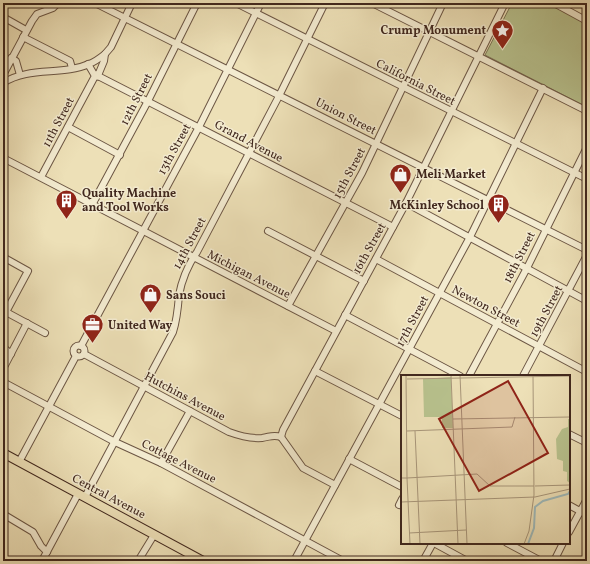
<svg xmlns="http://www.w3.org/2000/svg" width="590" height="564" viewBox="0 0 590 564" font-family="Vollkorn,serif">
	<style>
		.green { fill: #b8c28e; stroke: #7c7556 }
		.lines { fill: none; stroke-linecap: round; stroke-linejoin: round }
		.minor-casing { stroke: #6c5644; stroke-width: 8 }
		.major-casing { stroke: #41281e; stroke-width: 10 }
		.minor { stroke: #f3ebd0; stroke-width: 6 }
		.major { stroke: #ede0b7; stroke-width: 8 }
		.labels { text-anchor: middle; stroke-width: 3; stroke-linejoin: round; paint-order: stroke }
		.poi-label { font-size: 12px; font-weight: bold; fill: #41281e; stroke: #f3ebd0; text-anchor: start }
		.street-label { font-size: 12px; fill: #41281e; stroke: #f3ebd0 }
		.inset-river { fill: none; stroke: #9fbabb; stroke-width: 2 }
		.inset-road { fill: none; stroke: #a8967a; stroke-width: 1 }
		.view { fill: #8f2418; fill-opacity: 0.15; stroke: #8f2418; stroke-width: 2 }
		.inset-edge { fill: none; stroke: #41281e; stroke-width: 2 }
	</style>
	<rect width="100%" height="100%" fill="#ede0b7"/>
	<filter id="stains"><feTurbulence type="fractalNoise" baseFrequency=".005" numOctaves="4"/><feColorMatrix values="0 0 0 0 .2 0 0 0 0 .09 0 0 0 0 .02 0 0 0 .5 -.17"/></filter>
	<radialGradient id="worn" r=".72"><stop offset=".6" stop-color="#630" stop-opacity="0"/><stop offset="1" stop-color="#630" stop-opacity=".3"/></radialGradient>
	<!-- green -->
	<polygon class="green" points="512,3 548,3 587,24 587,107 485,55"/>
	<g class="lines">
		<defs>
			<g id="minor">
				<polyline points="95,3 587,250"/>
				<polyline points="236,3 587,179"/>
				<polyline points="372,3 587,111"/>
				<polyline points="554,3 587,21"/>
				<polyline points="3,17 26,30"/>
				<polyline points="23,37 70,61 72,68"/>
				<polyline points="11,58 16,61 20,75"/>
				<polyline points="3,75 32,21 37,14 53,8 58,3"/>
				<polyline points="95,76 100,77 393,227"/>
				<polyline points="95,76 99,73 104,61 105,54 111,47 132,3"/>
				<path d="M3 83C29 66 62 76 89 64 95 62 100 58 105 54"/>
				<polyline points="68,127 120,155"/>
				<polyline points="3,158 336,331"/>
				<polyline points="41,177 95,76 88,64"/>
				<polyline points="406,203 587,301"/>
				<polyline points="92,205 148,101 197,3"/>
				<polyline points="268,231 364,281"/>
				<polyline points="3,257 28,271 6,312 45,333"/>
				<polyline points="376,259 587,372"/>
				<polyline points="288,306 362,173 443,3"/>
				<polyline points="345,315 460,376"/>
				<circle cx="79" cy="351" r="5.5"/>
				<polyline points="81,346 199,127 261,3"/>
				<polyline points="3,347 11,354"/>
				<path d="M84 354 229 432C240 436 250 439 262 438 270 437 273 434 281 437"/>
				<polyline points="3,369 27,323"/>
				<polyline points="315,371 402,416"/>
				<polyline points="469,376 527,268 587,147"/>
				<polyline points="523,376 587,255"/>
				<polyline points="3,382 115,442 161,463 343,561"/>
				<polyline points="569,434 587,443"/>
				<polyline points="281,437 283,430 406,203 505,3"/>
				<polyline points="281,437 303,468 335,485"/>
				<polyline points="349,459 402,487"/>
				<polyline points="19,462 76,356"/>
				<polyline points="161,463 190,411"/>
				<path d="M85 497 173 332C177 320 178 308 179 295 182 279 188 265 197 252L278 98 325 3"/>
				<polyline points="399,505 402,499"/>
				<polyline points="569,505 587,515"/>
				<polyline points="3,514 33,532 41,546 47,552"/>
				<polyline points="569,532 587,499"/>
				<polyline points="434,543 467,561"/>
				<polyline points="507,543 541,561"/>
				<polyline points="42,561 78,494"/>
				<polyline points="138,561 154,535"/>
				<polyline points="294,561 470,237 543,88"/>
				<polyline points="423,561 433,543"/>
				<polyline points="554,561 563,543"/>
			</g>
			<polyline id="major" points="3,453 203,561"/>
		</defs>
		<!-- minor casing -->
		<use href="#minor" class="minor-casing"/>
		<!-- major casing -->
		<use href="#major" class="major-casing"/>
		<!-- minor -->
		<use href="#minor" class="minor"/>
		<!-- major -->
		<use href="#major" class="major"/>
	</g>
	<!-- icons -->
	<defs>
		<symbol id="sight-pin" viewBox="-11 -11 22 30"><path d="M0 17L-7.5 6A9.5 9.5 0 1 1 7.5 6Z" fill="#8f2418" stroke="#f3ebd0"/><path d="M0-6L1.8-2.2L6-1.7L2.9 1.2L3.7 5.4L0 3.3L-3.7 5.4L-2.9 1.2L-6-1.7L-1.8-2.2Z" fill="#fff"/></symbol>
		<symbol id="shop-pin" viewBox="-11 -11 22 30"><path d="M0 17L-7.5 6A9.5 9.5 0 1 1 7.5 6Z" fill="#8f2418" stroke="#f3ebd0"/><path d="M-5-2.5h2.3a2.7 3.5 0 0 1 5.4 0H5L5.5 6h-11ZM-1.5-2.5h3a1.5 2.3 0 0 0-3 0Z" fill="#fff"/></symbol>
		<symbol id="building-pin" viewBox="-11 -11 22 30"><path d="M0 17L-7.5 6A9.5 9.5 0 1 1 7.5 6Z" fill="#8f2418" stroke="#f3ebd0"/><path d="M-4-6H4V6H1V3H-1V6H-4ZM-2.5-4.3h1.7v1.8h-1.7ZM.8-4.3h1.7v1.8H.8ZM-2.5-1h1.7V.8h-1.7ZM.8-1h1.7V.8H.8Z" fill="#fff"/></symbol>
		<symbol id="office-pin" viewBox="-11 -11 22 30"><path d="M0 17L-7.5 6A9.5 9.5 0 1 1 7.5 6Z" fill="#8f2418" stroke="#f3ebd0"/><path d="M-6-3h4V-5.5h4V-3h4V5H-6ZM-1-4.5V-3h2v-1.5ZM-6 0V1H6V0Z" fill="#fff"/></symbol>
	</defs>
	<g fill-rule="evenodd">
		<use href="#sight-pin" x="490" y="18" width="25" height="34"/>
		<use href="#shop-pin" x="388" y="162" width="25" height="34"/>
		<use href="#building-pin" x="54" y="188" width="25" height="34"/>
		<use href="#building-pin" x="486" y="192" width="25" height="34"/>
		<use href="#shop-pin" x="138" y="282" width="25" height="34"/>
		<use href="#office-pin" x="80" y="312" width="25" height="34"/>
	</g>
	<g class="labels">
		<!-- poi labels -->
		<g class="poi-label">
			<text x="486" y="34" text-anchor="end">Crump Monument</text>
			<text x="416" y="178">Meli Market</text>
			<text x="82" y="197">Quality Machine<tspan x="82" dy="14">and Tool Works</tspan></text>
			<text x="484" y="209" text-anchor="end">McKinley School</text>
			<text x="166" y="299">Sans Souci</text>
			<text x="108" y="329">United Way</text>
		</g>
		<!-- street labels -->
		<g class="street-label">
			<text transform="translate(416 82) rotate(27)" y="4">California Street</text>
			<text transform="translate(136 99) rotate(-63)" y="4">12th Street</text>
			<text transform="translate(346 116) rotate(27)" y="4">Union Street</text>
			<text transform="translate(58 122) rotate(-62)" y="4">11th Street</text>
			<text transform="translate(249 141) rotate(28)" y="4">Grand Avenue</text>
			<text transform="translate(174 149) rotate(-61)" y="4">13th Street</text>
			<text transform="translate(349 173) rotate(-62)" y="4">15th Street</text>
			<text transform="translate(189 243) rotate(-62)" y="4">14th Street</text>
			<text transform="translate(369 248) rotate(-61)" y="4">16th Street</text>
			<text transform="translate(519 257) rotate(-63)" y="4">18th Street</text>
			<text transform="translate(249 274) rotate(27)" y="4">Michigan Avenue</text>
			<text transform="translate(486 306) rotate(28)" y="4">Newton Street</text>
			<text transform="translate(546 311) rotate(-62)" y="4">19th Street</text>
			<text transform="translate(412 321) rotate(-62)" y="4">17th Street</text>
			<text transform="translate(185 396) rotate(28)" y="4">Hutchins Avenue</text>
			<text transform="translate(179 461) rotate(27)" y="4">Cottage Avenue</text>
			<text transform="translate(109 496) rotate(28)" y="4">Central Avenue</text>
		</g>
	</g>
	<!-- overview -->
	<g transform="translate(401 375)">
		<rect width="169" height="169" fill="#ede0b7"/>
		<path d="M50 2 52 53H41V42H23L22 4ZM167 44H169V108L166 106V97L162 96V86L156 84 155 64 161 54 167 52Z" fill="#b8c28e"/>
		<path class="inset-river" d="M127 169 133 153 134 132 142 126 167 119 169 116"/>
		<path class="inset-road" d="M50 0 57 169M59 0 66 169M169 0V42M6 4 169 1M52 44 169 42M6 56 111 52 114 42M14 56 19 169M0 103H6L5 0M134 111 169 110M134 122 169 114M0 127 134 122M8 158 65 155M9 169 6 103 76 99 89 111H133M123 169 128 156 133 120 132 0"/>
		<path class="view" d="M107 6 147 78 78 116 38 44Z"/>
		<rect width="169" height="169" class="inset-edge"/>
	</g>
	<!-- margin -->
	<rect width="590" height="564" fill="none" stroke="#ede0b7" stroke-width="16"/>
	<rect x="4" y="4" width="582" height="556" fill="none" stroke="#41281e" stroke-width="2"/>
	<rect x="8" y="8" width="574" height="548" fill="none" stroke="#41281e"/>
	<rect width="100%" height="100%" filter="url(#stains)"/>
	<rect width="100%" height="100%" fill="url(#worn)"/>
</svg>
